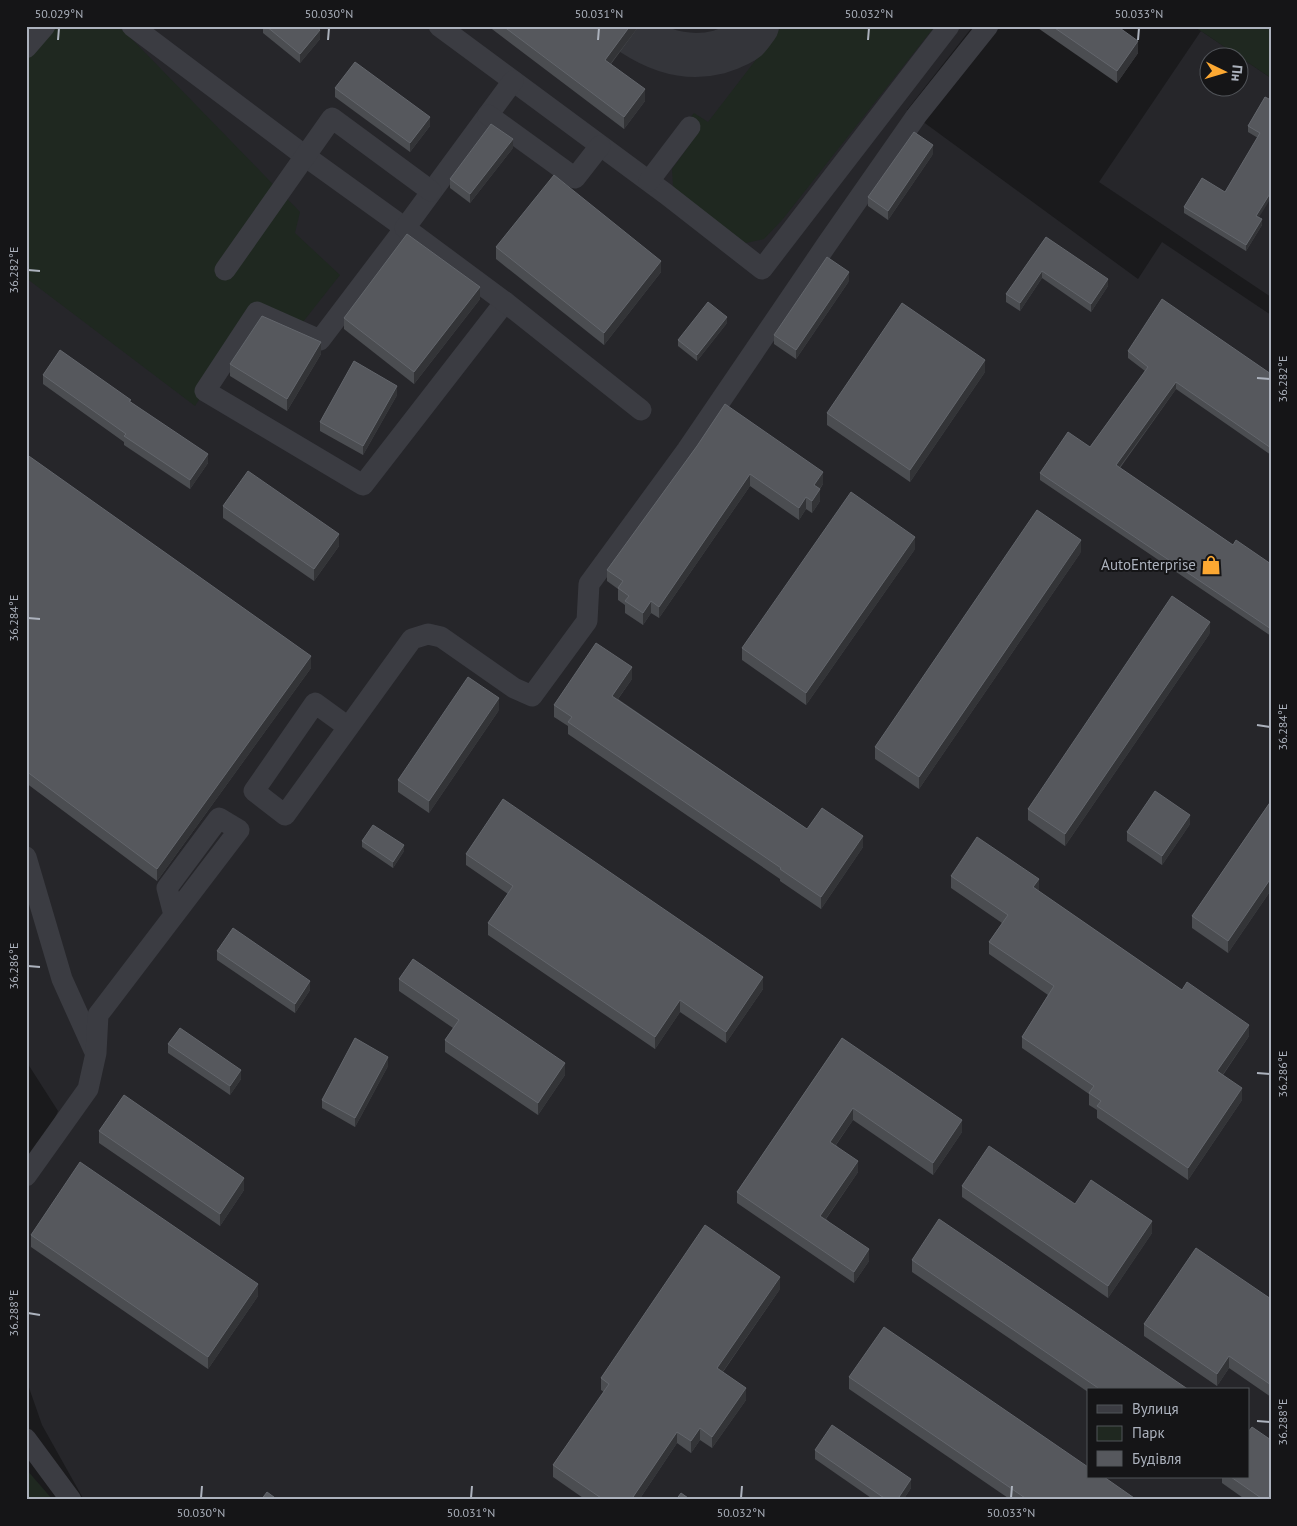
<svg xmlns="http://www.w3.org/2000/svg" width="1297" height="1526" viewBox="0 0 1297 1526" font-family="'PT Sans',sans-serif">
	<style>
		.built { fill: #26262a; fill-rule: evenodd }
		.green { fill: #1f2820 }
		.lines { fill: none; stroke-linecap: round; stroke-linejoin: round }
		.taxiway { stroke: #34353a; stroke-width: 44 }
		.minor { stroke: #3b3c42; stroke-width: 21 }
		.wall { fill: #4b4d51 }
		.shaded-wall { fill: #333437 }
		.building { fill: #56585d; stroke: #63666c }
		.ticks { fill: none; stroke: #acb2bd; stroke-width: 2 }
		.labels { text-anchor: middle; stroke-width: 4; stroke-linejoin: round; paint-order: stroke }
		.poi-label { font-size: 15px; fill: #acb2bd; stroke: #151517; text-anchor: end }
		.neatline { fill: none; stroke: #acb2bd; stroke-width: 2 }
		.ticks-label { font-size: 12px; text-anchor: middle; fill: #acb2bd }
	</style>
	<rect width="100%" height="100%" fill="#1a1a1c"/>
	<!-- built -->
	<g class="built">
		<path d="M26 26H973L907 110 1138 279 1162 242 1271 315V1500H84L42 1425 26 1379V1185L58 1111 26 1061ZM1088 1390H1248V1477H1088Z"/>
		<path d="M1201 31 1271 78V297L1099 182ZM1210 58H1240V88H1210Z"/>
	</g>
	<!-- green -->
	<g class="green">
		<polygon points="26,26 117,26 127,34 300,212 295,233 340,275 299,327 258,307 195,406 26,278"/>
		<polygon points="782,26 935,26 783,219 764,239 746,243 686,204 673,186 672,169 691,143 682,128 694,113 708,122"/>
		<polygon points="1193,26 1271,26 1271,78 1201,31"/>
		<polygon points="26,1469 53,1500 26,1500"/>
	</g>
	<g class="lines">
		<!-- taxiway -->
		<path class="taxiway" d="M633 34C659 51 688 60 719 52 728 49 740 45 747 39 751 35 754 30 757 26"/>
		<!-- minor -->
		<g class="minor">
			<polyline points="132,26 305,156 405,228 320,340 257,312 205,391 363,485 505,302"/>
			<polyline points="439,26 666,194 762,269 949,26"/>
			<polyline points="26,48 45,26"/>
			<polyline points="513,81 405,228 505,302 641,410"/>
			<polyline points="488,115 575,178 600,146"/>
			<polyline points="649,181 690,127"/>
			<polyline points="225,270 332,118 431,191"/>
			<polyline points="348,727 315,703 254,791 285,815 412,639 428,634 441,637 514,688 532,696 587,621 589,584 687,450 827,244 917,115 988,26"/>
			<polyline points="26,857 62,979 94,1050"/>
			<polyline points="26,1176 88,1089 96,1053 98,1015 239,830 219,818 167,888 174,915"/>
			<polyline points="26,1439 71,1500"/>
		</g>
	</g>
	<!-- wall -->
	<g class="wall">
		<polygon points="263,26 314,26 320,39 300,63 263,33"/>
		<polygon points="488,26 639,26 611,64 645,101 624,129"/>
		<polygon points="1035,26 1117,26 1138,53 1117,83"/>
		<polygon points="335,88 430,126 410,152 335,97"/>
		<polygon points="1265,97 1259,217 1262,225 1246,251 1184,213 1184,207 1225,192 1258,138 1248,132 1248,126"/>
		<polygon points="513,148 470,203 450,188 450,179"/>
		<polygon points="933,154 888,220 868,206 868,197"/>
		<polygon points="1046,237 1108,286 1091,312 1042,278 1020,311 1006,302 1006,294"/>
		<polygon points="496,247 661,272 604,345 496,259"/>
		<polygon points="849,281 796,359 774,344 774,335"/>
		<polygon points="480,299 414,384 344,329 344,318"/>
		<polygon points="727,323 697,361 678,346 678,340"/>
		<polygon points="1128,351 1271,374 1271,455 1176,389 1120,468 1233,545 1271,564 1271,636 1040,480 1040,473 1090,447 1145,371 1128,358"/>
		<polygon points="321,354 287,411 230,376 230,364"/>
		<polygon points="985,372 910,482 827,425 827,413"/>
		<polygon points="43,375 131,402 208,463 190,489 124,445 124,442 43,384"/>
		<polygon points="397,395 363,455 320,431 320,422"/>
		<polygon points="697,446 823,484 820,489 820,501 812,513 806,509 799,520 750,486 659,618 651,613 643,625 625,613 625,605 618,600 618,589 607,581 607,570"/>
		<polygon points="26,454 311,668 157,881 26,783"/>
		<polygon points="223,506 339,546 314,581 223,518"/>
		<polygon points="915,549 806,705 742,660 742,648"/>
		<polygon points="1081,552 919,789 875,759 875,747"/>
		<polygon points="1210,633 1065,846 1028,820 1028,809"/>
		<polygon points="632,679 618,699 807,829 863,847 821,909 780,881 780,879 568,734 568,726 554,717 554,705"/>
		<polygon points="499,710 429,813 398,792 398,780"/>
		<polygon points="1271,801 1271,890 1228,953 1192,928 1192,916"/>
		<polygon points="1190,824 1162,865 1127,841 1127,832"/>
		<polygon points="362,841 404,851 393,868 362,847"/>
		<polygon points="466,854 763,989 726,1043 680,1012 655,1049 488,935 488,923 508,894 466,865"/>
		<polygon points="951,876 1039,890 1038,891 1249,1036 1223,1075 1242,1100 1188,1180 1097,1118 1097,1110 1089,1105 1089,1094 1022,1048 1022,1037 1048,995 989,954 989,942 1002,923 951,888"/>
		<polygon points="217,951 310,990 295,1013 217,960"/>
		<polygon points="399,979 565,1075 538,1115 445,1052 445,1040 453,1028 399,991"/>
		<polygon points="842,1038 962,1132 933,1175 853,1120 836,1145 858,1172 826,1219 869,1261 854,1283 737,1203 737,1192"/>
		<polygon points="168,1044 241,1079 230,1095 168,1053"/>
		<polygon points="388,1066 355,1127 322,1108 322,1100"/>
		<polygon points="99,1131 244,1190 220,1226 99,1143"/>
		<polygon points="962,1186 1075,1204 1152,1233 1108,1298 962,1197"/>
		<polygon points="31,1235 258,1296 208,1369 31,1247"/>
		<polygon points="912,1260 1189,1390 1088,1390 1088,1392 912,1272"/>
		<polygon points="780,1289 723,1372 746,1400 712,1448 700,1440 691,1453 677,1443 639,1500 586,1500 553,1477 553,1465 604,1392 601,1390 601,1378"/>
		<polygon points="1271,1299 1271,1397 1229,1368 1217,1386 1144,1336 1144,1324"/>
		<polygon points="849,1377 1137,1500 1011,1500 849,1389"/>
		<polygon points="815,1450 911,1488 903,1500 874,1500 815,1459"/>
		<polygon points="1222,1477 1248,1477 1271,1500 1246,1500 1222,1483"/>
	</g>
	<!-- shaded-wall -->
	<g class="shaded-wall">
		<polygon points="630,26 639,26 605,71 605,60"/>
		<polygon points="320,30 320,39 300,63 300,54"/>
		<polygon points="1138,41 1138,53 1117,83 1117,71"/>
		<polygon points="645,89 645,101 624,129 624,117"/>
		<polygon points="430,117 430,126 410,152 410,143"/>
		<polygon points="513,139 513,148 470,203 470,194"/>
		<polygon points="933,145 933,154 888,220 888,211"/>
		<polygon points="1271,192 1271,198 1256,222 1256,216"/>
		<polygon points="1262,219 1262,225 1246,251 1246,245"/>
		<polygon points="661,261 661,272 604,345 604,333"/>
		<polygon points="1042,271 1042,278 1020,311 1020,303"/>
		<polygon points="849,272 849,281 796,359 796,350"/>
		<polygon points="1108,279 1108,286 1091,312 1091,304"/>
		<polygon points="480,287 480,299 414,384 414,372"/>
		<polygon points="727,317 727,323 697,361 697,355"/>
		<polygon points="321,342 321,354 287,411 287,399"/>
		<polygon points="985,360 985,372 910,482 910,470"/>
		<polygon points="1176,382 1176,389 1116,472 1116,465"/>
		<polygon points="397,386 397,395 363,455 363,446"/>
		<polygon points="208,454 208,463 190,489 190,480"/>
		<polygon points="823,472 823,484 814,496 814,485"/>
		<polygon points="750,474 750,486 659,618 659,607"/>
		<polygon points="820,489 820,501 812,513 812,501"/>
		<polygon points="806,497 806,509 799,520 799,508"/>
		<polygon points="339,534 339,546 314,581 314,569"/>
		<polygon points="915,537 915,549 806,705 806,693"/>
		<polygon points="1081,540 1081,552 919,789 919,777"/>
		<polygon points="651,601 651,613 643,625 643,613"/>
		<polygon points="1210,622 1210,633 1065,846 1065,834"/>
		<polygon points="311,656 311,668 157,881 157,869"/>
		<polygon points="632,667 632,679 612,707 612,696"/>
		<polygon points="499,698 499,710 429,813 429,801"/>
		<polygon points="1190,815 1190,824 1162,865 1162,856"/>
		<polygon points="863,836 863,847 821,909 821,897"/>
		<polygon points="404,845 404,851 393,868 393,862"/>
		<polygon points="1271,878 1271,890 1228,953 1228,941"/>
		<polygon points="1039,879 1039,890 1033,899 1033,887"/>
		<polygon points="763,977 763,989 726,1043 726,1032"/>
		<polygon points="310,981 310,990 295,1013 295,1004"/>
		<polygon points="680,1000 680,1012 655,1049 655,1037"/>
		<polygon points="1249,1025 1249,1036 1217,1083 1217,1071"/>
		<polygon points="388,1057 388,1066 355,1127 355,1118"/>
		<polygon points="565,1063 565,1075 538,1115 538,1103"/>
		<polygon points="241,1070 241,1079 230,1095 230,1086"/>
		<polygon points="1242,1088 1242,1100 1188,1180 1188,1168"/>
		<polygon points="853,1108 853,1120 830,1153 830,1142"/>
		<polygon points="962,1120 962,1132 933,1175 933,1163"/>
		<polygon points="858,1161 858,1172 820,1227 820,1216"/>
		<polygon points="244,1178 244,1190 220,1226 220,1214"/>
		<polygon points="1152,1221 1152,1233 1108,1298 1108,1286"/>
		<polygon points="869,1249 869,1261 854,1283 854,1272"/>
		<polygon points="780,1277 780,1289 717,1380 717,1368"/>
		<polygon points="258,1284 258,1296 208,1369 208,1357"/>
		<polygon points="1229,1356 1229,1368 1217,1386 1217,1374"/>
		<polygon points="746,1388 746,1400 712,1448 712,1437"/>
		<polygon points="700,1428 700,1440 691,1453 691,1441"/>
		<polygon points="677,1432 677,1443 639,1500 631,1500"/>
		<polygon points="911,1479 911,1488 903,1500 897,1500"/>
	</g>
	<!-- building -->
	<g class="building">
		<polygon points="266,26 314,26 320,30 300,54"/>
		<polygon points="503,26 630,26 605,60 645,89 624,117"/>
		<polygon points="1052,26 1117,26 1138,41 1117,71"/>
		<polygon points="355,62 430,117 410,143 335,88"/>
		<polygon points="1265,97 1271,100 1271,192 1256,216 1262,219 1246,245 1184,207 1202,178 1225,192 1260,133 1248,126"/>
		<polygon points="491,124 513,139 470,194 450,179"/>
		<polygon points="914,132 933,145 888,211 868,197"/>
		<polygon points="554,175 661,261 604,333 496,247"/>
		<polygon points="407,234 480,287 414,372 344,318"/>
		<polygon points="1046,237 1108,279 1091,304 1042,271 1020,303 1006,294"/>
		<polygon points="827,257 849,272 796,350 774,335"/>
		<polygon points="1162,299 1271,374 1271,448 1176,382 1116,465 1233,545 1236,540 1271,564 1271,629 1040,473 1068,432 1090,447 1148,367 1128,351"/>
		<polygon points="708,302 727,317 697,355 678,340"/>
		<polygon points="902,303 985,360 910,470 827,413"/>
		<polygon points="262,316 321,342 287,399 230,364"/>
		<polygon points="60,350 131,400 129,401 208,454 190,480 124,436 126,434 43,375"/>
		<polygon points="354,361 397,386 363,446 320,422"/>
		<polygon points="725,404 823,472 814,485 820,489 812,501 806,497 799,508 750,474 659,607 651,601 643,613 625,601 629,596 618,588 623,581 607,570 697,446"/>
		<polygon points="26,454 311,656 157,869 26,771"/>
		<polygon points="248,471 339,534 314,569 223,506"/>
		<polygon points="851,492 915,537 806,693 742,648"/>
		<polygon points="1037,510 1081,540 919,777 875,747"/>
		<polygon points="1172,596 1210,622 1065,834 1028,809"/>
		<polygon points="596,643 632,667 612,696 807,829 822,808 863,836 821,897 780,869 781,868 568,722 572,717 554,705"/>
		<polygon points="468,677 499,698 429,801 398,780"/>
		<polygon points="1155,791 1190,815 1162,856 1127,832"/>
		<polygon points="503,799 763,977 726,1032 680,1000 655,1037 488,923 513,886 466,854"/>
		<polygon points="1271,801 1271,878 1228,941 1192,916"/>
		<polygon points="373,825 404,845 393,862 362,841"/>
		<polygon points="977,837 1039,879 1033,887 1182,990 1187,982 1249,1025 1217,1071 1242,1088 1188,1168 1097,1106 1101,1101 1089,1093 1094,1086 1022,1037 1054,986 989,942 1008,915 951,876"/>
		<polygon points="233,928 310,981 295,1004 217,951"/>
		<polygon points="413,959 565,1063 538,1103 445,1040 459,1020 399,979"/>
		<polygon points="180,1028 241,1070 230,1086 168,1044"/>
		<polygon points="355,1038 388,1057 355,1118 322,1100"/>
		<polygon points="842,1038 962,1120 933,1163 853,1108 830,1142 858,1161 820,1216 869,1249 854,1272 737,1192"/>
		<polygon points="124,1095 244,1178 220,1214 99,1131"/>
		<polygon points="989,1146 1075,1204 1091,1180 1152,1221 1108,1286 962,1186"/>
		<polygon points="80,1162 258,1284 208,1357 31,1235"/>
		<polygon points="939,1219 1189,1390 1101,1390 912,1260"/>
		<polygon points="705,1225 780,1277 717,1368 746,1388 712,1437 700,1428 691,1441 677,1432 631,1500 604,1500 553,1465 609,1384 601,1378"/>
		<polygon points="1196,1248 1271,1299 1271,1385 1229,1356 1217,1374 1144,1324"/>
		<polygon points="884,1327 1088,1467 1088,1477 1104,1477 1137,1500 1028,1500 849,1377"/>
		<polygon points="832,1425 911,1479 897,1500 887,1500 815,1450"/>
		<polygon points="1252,1427 1271,1440 1271,1500 1264,1500 1231,1477 1248,1477 1248,1432"/>
		<polygon points="267,1492 278,1500 261,1500"/>
		<polygon points="681,1493 691,1500 676,1500"/>
	</g>
	<!-- ticks -->
	<path class="ticks" d="M58 40 59 28M328 40 329 28M598 40 599 28M868 40 869 28M1138 40 1139 28M28 270 40 271M1257 378 1270 379M28 618 40 619M1257 725 1270 727M28 966 40 967M1257 1073 1270 1074M28 1313 40 1315M1257 1421 1270 1422M201 1498 202 1486M471 1498 472 1486M741 1498 742 1486M1011 1498 1012 1486"/>
	<!-- icons -->
	<defs>
		<symbol id="shop-bare" viewBox="-9 -9 18 18"><path d="M-5-2.5h2.3a2.7 3.5 0 0 1 5.4 0H5L5.5 6h-11ZM-1.5-2.5h3a1.5 2.3 0 0 0-3 0Z" fill="#fca832" stroke="#151517" stroke-width="2.5" paint-order="stroke"/></symbol>
	</defs>
	<g fill-rule="evenodd">
		<use href="#shop-bare" x="1197" y="551" width="28" height="28"/>
	</g>
	<g class="labels">
		<!-- poi labels -->
		<g class="poi-label">
			<text x="1196" y="570">AutoEnterprise</text>
		</g>
	</g>
	<!-- border -->
	<rect width="1297" height="1526" fill="none" stroke="#151517" stroke-width="55"/>
	<!-- legend -->
	<rect x="1087" y="1388" width="162" height="90" fill="#151517" stroke="#515459"/>
	<rect x="1097" y="1405" width="25" height="8" fill="#3b3c42" stroke="#515459"/>
	<text x="1132" y="1414" font-size="15" fill="#acb2bd">Вулиця</text>
	<rect x="1097" y="1426" width="25" height="15" fill="#1f2820" stroke="#515459"/>
	<text x="1132" y="1438" font-size="15" fill="#acb2bd">Парк</text>
	<rect x="1097" y="1451" width="25" height="15" fill="#56585d" stroke="#515459"/>
	<text x="1132" y="1464" font-size="15" fill="#acb2bd">Будівля</text>
	<!-- north arrow -->
	<g transform="translate(1224 72) rotate(95)"><circle r="24" fill="#151517" stroke="#515459"/>
	<path d="M0-4L9 19L0 12L-9 19Z" fill="#fca832"/>
	<text y="-8" font-size="14" font-weight="bold" text-anchor="middle" fill="#acb2bd">Пн</text>
	</g>
	<rect x="28" y="28" width="1242" height="1470" class="neatline"/>
	<g class="ticks-label">
		<text x="59" y="18">50.029°N</text>
		<text x="329" y="18">50.030°N</text>
		<text x="599" y="18">50.031°N</text>
		<text x="869" y="18">50.032°N</text>
		<text x="1139" y="18">50.033°N</text>
		<text transform="translate(14 270) rotate(-90)" y="4">36.282°E</text>
		<text transform="translate(1283 379) rotate(-90)" y="4">36.282°E</text>
		<text transform="translate(14 618) rotate(-90)" y="4">36.284°E</text>
		<text transform="translate(1283 727) rotate(-90)" y="4">36.284°E</text>
		<text transform="translate(14 966) rotate(-90)" y="4">36.286°E</text>
		<text transform="translate(1283 1074) rotate(-90)" y="4">36.286°E</text>
		<text transform="translate(14 1313) rotate(-90)" y="4">36.288°E</text>
		<text transform="translate(1283 1422) rotate(-90)" y="4">36.288°E</text>
		<text x="201" y="1517">50.030°N</text>
		<text x="471" y="1517">50.031°N</text>
		<text x="741" y="1517">50.032°N</text>
		<text x="1011" y="1517">50.033°N</text>
	</g>
</svg>
